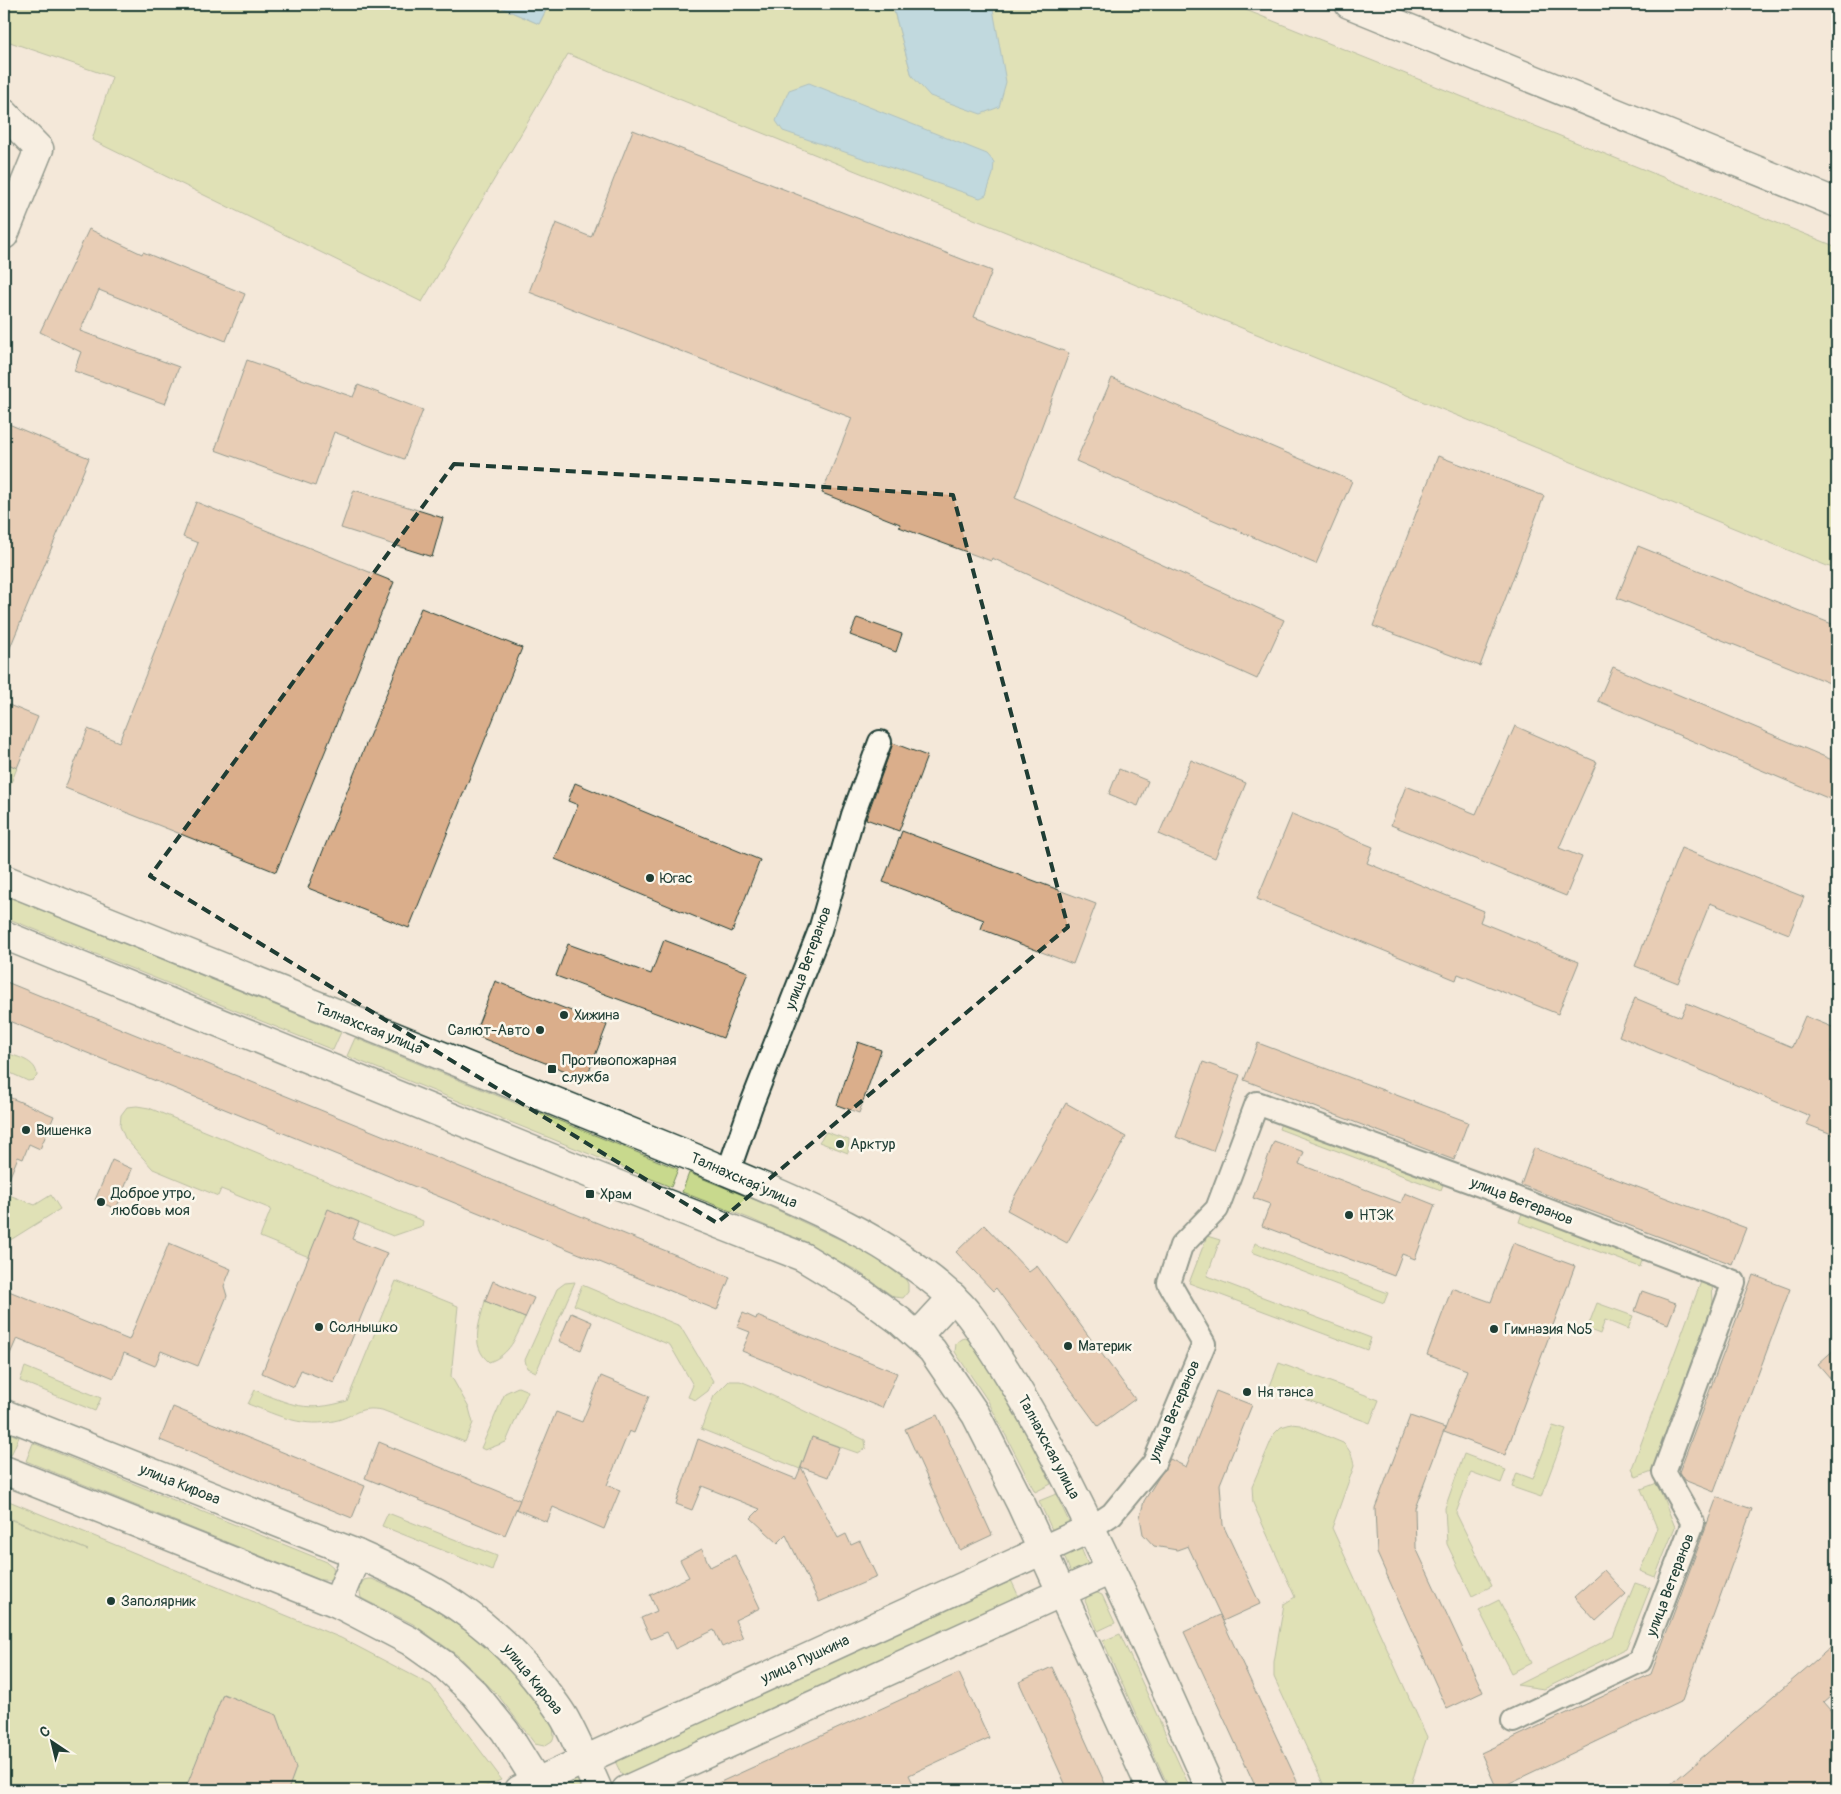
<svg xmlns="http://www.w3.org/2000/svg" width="1841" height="1794" viewBox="0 0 1841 1794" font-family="Pangolin,sans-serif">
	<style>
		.green { fill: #c8d98d; stroke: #748b60 }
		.water { fill: #83c8e4; stroke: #5b909e }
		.building { fill: #daae8b; stroke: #1f3d34 }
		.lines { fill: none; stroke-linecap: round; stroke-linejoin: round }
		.street-casing { stroke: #1f3d34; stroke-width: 26 }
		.secondary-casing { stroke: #1f3d34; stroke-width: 31 }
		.street { stroke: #fbf7ec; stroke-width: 22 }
		.secondary { stroke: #fbf7ec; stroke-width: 28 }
		.marked { fill: none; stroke: #1f3d34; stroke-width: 4; stroke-dasharray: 10 6; stroke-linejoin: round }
		.poi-dot { fill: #1f3d34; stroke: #fbf7ec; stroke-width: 2 }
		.labels { text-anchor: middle; stroke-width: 5; stroke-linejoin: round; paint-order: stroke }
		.poi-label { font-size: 15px; fill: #1f3d34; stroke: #fbf7ec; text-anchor: start }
		.street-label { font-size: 15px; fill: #1f3d34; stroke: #fbf7ec }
	</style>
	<rect width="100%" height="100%" fill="#f4e8d9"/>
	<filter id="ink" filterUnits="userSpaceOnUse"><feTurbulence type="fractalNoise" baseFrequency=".02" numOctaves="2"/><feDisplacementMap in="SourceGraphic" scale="10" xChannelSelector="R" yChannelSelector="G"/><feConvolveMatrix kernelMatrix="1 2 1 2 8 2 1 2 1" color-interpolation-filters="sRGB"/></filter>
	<g filter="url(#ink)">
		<!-- green -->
		<g class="green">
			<polygon points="4,4 493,4 539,24 549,4 892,4 912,76 993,9 994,4 1231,4 1837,247 1837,570 568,54 422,302 92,140 112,77 4,40"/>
			<polygon points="8,764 17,768 4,800 4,773"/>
			<polygon points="4,895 341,1032 333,1050 4,917"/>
			<polygon points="355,1038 678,1169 671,1187 347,1056"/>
			<path d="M4 1052C16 1057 37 1060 37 1076L33 1080 28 1081 4 1070Z"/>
			<polygon points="137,1106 149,1108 423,1221 422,1226 393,1236 328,1210 309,1257 260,1237 271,1209 221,1189 218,1196 153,1169 125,1138 120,1126 121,1115 127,1107"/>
			<polygon points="1282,1120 1444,1182 1441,1190 1279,1129"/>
			<polygon points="826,1132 849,1140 848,1153 819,1142"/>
			<polygon points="689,1173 760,1202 856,1247 869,1253 906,1280 908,1284 908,1292 903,1298 894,1297 856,1270 803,1243 751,1219 682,1192"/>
			<polygon points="4,1193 35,1205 51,1195 60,1209 4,1244"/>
			<polygon points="1522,1213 1643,1257 1640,1267 1519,1222"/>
			<polygon points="1207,1236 1220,1240 1207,1276 1371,1338 1367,1350 1189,1283"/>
			<polygon points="1255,1243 1388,1293 1384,1303 1252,1252"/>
			<polygon points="1702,1279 1712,1282 1713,1303 1652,1471 1636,1477 1632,1468"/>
			<path d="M396 1281 458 1306 451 1376 469 1408 473 1423 465 1442 382 1410C359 1406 358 1414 338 1420 303 1429 280 1416 248 1404L255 1390C291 1405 307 1413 347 1401Z"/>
			<polygon points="575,1282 536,1372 527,1368 525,1360 557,1289 565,1283"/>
			<polygon points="582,1285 680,1326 713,1381 708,1391 696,1400 688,1397 693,1385 670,1345 574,1305"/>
			<path d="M485 1301 525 1318C516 1337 510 1355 489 1362 469 1345 480 1322 485 1301Z"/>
			<polygon points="1597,1303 1633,1316 1628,1329 1605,1320 1600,1334 1587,1329"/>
			<polygon points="965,1338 972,1341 974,1344 1032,1444 1051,1484 1035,1492 988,1401 955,1352 956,1343 961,1339"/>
			<polygon points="1279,1363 1379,1400 1370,1423 1270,1386"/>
			<polygon points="25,1367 101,1398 95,1411 20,1381"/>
			<polygon points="729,1381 740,1381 750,1385 865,1440 866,1448 858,1453 812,1437 800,1469 701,1429 714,1396"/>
			<polygon points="518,1387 528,1391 506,1442 485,1450 481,1448 505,1393"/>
			<path d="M1291 1424 1300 1425 1343 1443C1350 1450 1353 1456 1354 1466L1332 1528 1427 1737 1409 1790H1326L1274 1677V1662L1284 1604 1295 1597 1253 1503 1252 1486 1274 1434 1281 1427Z"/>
			<polygon points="1553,1426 1566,1430 1541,1497 1512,1487 1517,1473 1533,1479"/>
			<polygon points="4,1431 19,1437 11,1455 4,1452"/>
			<polygon points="33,1443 327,1562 333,1567 334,1574 330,1580 320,1580 26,1461"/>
			<polygon points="1464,1454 1506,1470 1501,1483 1471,1472 1456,1513 1492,1586 1472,1596 1447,1544 1445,1508"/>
			<polygon points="1657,1483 1675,1527 1655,1577 1640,1571 1657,1528 1641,1489"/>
			<polygon points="1056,1494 1070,1524 1053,1532 1039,1501"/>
			<polygon points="4,1499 341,1638 431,1685 498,1774 497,1775 501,1780 477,1790 4,1790 4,1517 88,1550 4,1516"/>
			<polygon points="388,1513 497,1556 492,1570 382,1526"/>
			<polygon points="1081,1548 1088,1565 1071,1573 1064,1556"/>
			<polygon points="368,1579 372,1579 423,1602 470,1633 516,1676 553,1726 554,1737 552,1741 544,1746 535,1744 498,1695 457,1655 413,1624 361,1598 359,1587 364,1580"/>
			<polygon points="1011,1580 1019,1597 623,1778 615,1761"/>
			<polygon points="1635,1583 1650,1588 1626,1649 1544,1689 1517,1685 1613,1637"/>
			<polygon points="1095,1592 1102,1595 1115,1623 1098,1631 1085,1601 1088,1594"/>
			<polygon points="1499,1600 1531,1663 1511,1673 1479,1610"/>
			<polygon points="1120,1634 1191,1790 1170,1790 1103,1641"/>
			<polygon points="576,1779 579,1781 583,1790 561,1790 563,1783"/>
		</g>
		<!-- water -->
		<g class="water">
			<polygon points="493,4 549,4 539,24"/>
			<polygon points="892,4 994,4 993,9 1006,82 999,107 981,114 930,96 912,76"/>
			<polygon points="809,83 987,154 994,162 993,174 986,195 980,198 783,131 776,121 789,90"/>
		</g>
		<!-- building -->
		<g class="building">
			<polygon points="633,130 992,271 974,317 1069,353 1015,498 1284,620 1257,679 992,558 991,561 899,527 900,524 822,493 852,418 529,292 556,223 591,237"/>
			<polygon points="89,229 142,254 143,252 245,294 226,341 99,290 80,331 179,367 165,404 74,371 81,352 40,332"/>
			<polygon points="247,360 353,397 358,385 423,410 404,459 334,432 315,486 215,450"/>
			<polygon points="1112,378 1352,481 1316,564 1076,461"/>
			<polygon points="4,422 89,458 4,662"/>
			<polygon points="1438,456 1544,496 1480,666 1373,626"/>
			<polygon points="354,490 443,518 432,557 341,528"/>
			<polygon points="196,502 394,582 276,872 65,788 88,729 119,742 198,543 183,537"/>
			<polygon points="1638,546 1837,626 1837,686 1617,598"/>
			<polygon points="421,608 522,648 409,928 308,888"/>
			<polygon points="857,618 902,634 896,652 850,635"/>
			<polygon points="1613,667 1837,762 1837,802 1598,701"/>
			<polygon points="4,703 38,717 17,768 4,762"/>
			<polygon points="1515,726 1597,762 1559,848 1582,857 1566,896 1391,825 1406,786 1476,814"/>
			<polygon points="893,743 927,756 899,831 866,819"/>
			<polygon points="1191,760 1246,783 1215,858 1159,834"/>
			<polygon points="1119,769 1148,781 1138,806 1109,794"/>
			<polygon points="575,783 760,860 732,932 555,859 578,805 568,801"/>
			<polygon points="1292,814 1373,847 1367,863 1484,911 1480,922 1579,962 1558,1014 1458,974 1456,980 1257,899"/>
			<polygon points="902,831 1096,904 1073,964 981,929 984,920 883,882"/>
			<polygon points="1681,848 1804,897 1789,934 1710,903 1678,983 1635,966"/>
			<polygon points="664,940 748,972 723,1038 556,976 568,944 651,974"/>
			<polygon points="4,981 730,1277 717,1310 4,1019"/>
			<polygon points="495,981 607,1025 586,1079 474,1035"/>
			<polygon points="1635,998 1681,1017 1687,1003 1792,1047 1805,1016 1837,1029 1837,1037 1831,1052 1837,1054 1837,1136 1806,1124 1810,1116 1619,1036"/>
			<polygon points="858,1042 881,1050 859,1113 837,1105"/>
			<polygon points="1258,1043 1468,1122 1454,1160 1244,1080"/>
			<polygon points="1203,1062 1240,1075 1213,1151 1176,1137"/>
			<polygon points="4,1095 54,1116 40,1149 29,1144 23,1159 18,1157 4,1191"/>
			<polygon points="1066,1103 1126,1137 1067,1243 1007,1210"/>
			<polygon points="1274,1141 1304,1152 1299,1164 1401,1203 1405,1193 1435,1205 1415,1259 1402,1254 1394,1276 1262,1226 1270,1204 1253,1198"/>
			<polygon points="1534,1148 1746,1228 1732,1264 1521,1185"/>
			<polygon points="112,1160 132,1169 116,1209 95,1200"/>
			<polygon points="328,1209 359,1222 352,1239 387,1253 334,1383 301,1370 294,1387 262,1373"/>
			<polygon points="984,1225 1029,1272 1037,1266 1135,1399 1098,1426 996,1288 993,1291 956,1252"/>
			<polygon points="169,1243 231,1269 224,1286 227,1296 198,1366 161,1351 155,1366 124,1353 114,1378 17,1338 4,1368 4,1289 129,1340"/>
			<polygon points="1513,1243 1575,1266 1505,1455 1444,1432 1467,1370 1427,1355 1452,1288 1491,1302"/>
			<polygon points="1753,1275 1790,1289 1714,1492 1684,1480 1679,1472"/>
			<polygon points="493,1281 534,1298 525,1318 485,1301"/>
			<polygon points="1642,1291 1676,1303 1668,1324 1635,1311"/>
			<polygon points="571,1313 592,1322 581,1350 559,1341"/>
			<polygon points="743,1313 756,1319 757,1316 897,1373 882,1408 742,1351 750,1332 737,1327"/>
			<polygon points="1837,1347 1837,1386 1818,1364"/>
			<polygon points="601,1376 649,1396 634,1433 629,1431 607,1485 620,1490 604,1529 553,1507 547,1522 516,1509 556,1412 582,1422"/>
			<polygon points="1216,1391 1252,1405 1220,1484 1223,1525 1260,1604 1223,1621 1188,1546 1177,1550 1154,1546 1143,1534 1140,1517 1144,1501 1170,1459 1186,1467"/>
			<polygon points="173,1407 365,1486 352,1518 160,1440"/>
			<polygon points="937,1415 992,1535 960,1550 905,1429"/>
			<polygon points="1410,1416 1445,1428 1415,1508 1416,1548 1483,1692 1447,1709 1377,1553 1375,1508"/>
			<polygon points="812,1437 839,1447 828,1477 801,1467"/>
			<polygon points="698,1439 796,1479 801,1467 838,1538 846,1534 851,1545 860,1541 877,1577 819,1602 786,1535 778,1543 751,1518 760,1509 702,1486 692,1510 676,1504"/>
			<polygon points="379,1442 520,1500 505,1535 365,1478"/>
			<polygon points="1717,1497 1752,1509 1682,1701 1497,1789 1481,1753 1651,1674"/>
			<polygon points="702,1549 710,1567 735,1555 760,1608 735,1620 743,1638 722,1647 714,1630 675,1649 667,1632 651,1639 641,1618 657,1611 650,1595 689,1577 680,1560"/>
			<polygon points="1604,1570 1626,1594 1596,1621 1574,1597"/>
			<polygon points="1220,1615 1301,1790 1257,1790 1184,1632"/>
			<polygon points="1837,1642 1837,1690 1823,1702 1837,1718 1837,1790 1664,1790"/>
			<polygon points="1052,1667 1108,1790 1068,1790 1019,1682"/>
			<polygon points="959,1673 989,1738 909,1775 916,1790 703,1790"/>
			<polygon points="223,1694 277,1715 296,1768 288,1790 185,1790"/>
		</g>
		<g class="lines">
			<defs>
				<g id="street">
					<polyline points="728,1172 751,1106 820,930 853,815 880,742"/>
					<polyline points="1091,1528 1112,1514 1154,1463 1204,1344 1169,1283 1181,1246 1217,1209 1257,1103 1510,1196 1734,1282 1664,1472 1693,1523 1640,1661 1513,1721"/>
				</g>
				<g id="secondary">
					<polyline points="1349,4 1837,203"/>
					<polyline points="4,113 39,149 4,235"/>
					<path d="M4 879 690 1156C781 1195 877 1229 951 1296 968 1310 979 1329 991 1347 1010 1376 1027 1405 1044 1436 1105 1551 1158 1671 1211 1790"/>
					<polyline points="4,935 598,1177 803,1257 859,1291 900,1321 932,1350 976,1415 1021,1504 1152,1790"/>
					<polyline points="918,1335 953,1297"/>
					<path d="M4 1414 357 1554C430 1586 484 1615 535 1678 546 1692 558 1706 566 1721 578 1743 588 1767 598 1790"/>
					<polyline points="4,1470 337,1603 410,1641 444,1665 475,1694 505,1731 542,1790"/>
					<polyline points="337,1603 357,1554"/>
					<polyline points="519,1790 1091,1528"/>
					<polyline points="626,1790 1111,1570"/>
				</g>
			</defs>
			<!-- street casing -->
			<use href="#street" class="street-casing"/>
			<!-- secondary casing -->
			<use href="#secondary" class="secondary-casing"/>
			<!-- street -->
			<use href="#street" class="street"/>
			<!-- secondary -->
			<use href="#secondary" class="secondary"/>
		</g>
	</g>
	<!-- marked area -->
	<path d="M0 0H1841V1794H0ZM454 464 953 495 1068 927 717 1223 150 876Z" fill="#f4e8d9" fill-opacity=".55" fill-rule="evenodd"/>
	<path class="marked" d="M454 464 953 495 1068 927 717 1223 150 876Z"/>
	<!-- markers -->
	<g class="poi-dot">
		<circle cx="650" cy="878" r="5"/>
		<circle cx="564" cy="1015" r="5"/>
		<circle cx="540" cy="1030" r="5"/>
		<rect x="547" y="1064" width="10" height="10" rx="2.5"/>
		<circle cx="26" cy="1130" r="5"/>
		<circle cx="840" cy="1144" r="5"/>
		<rect x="585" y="1189" width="10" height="10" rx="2.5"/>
		<circle cx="101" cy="1202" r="5"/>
		<circle cx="1349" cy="1215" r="5"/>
		<circle cx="319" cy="1327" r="5"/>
		<circle cx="1494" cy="1329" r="5"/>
		<circle cx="1068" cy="1346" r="5"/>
		<circle cx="1247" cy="1392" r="5"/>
		<circle cx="111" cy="1601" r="5"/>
	</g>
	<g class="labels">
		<!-- poi labels -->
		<g class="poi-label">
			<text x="660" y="883">Югас</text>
			<text x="574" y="1020">Хижина</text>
			<text x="530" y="1035" text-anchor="end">Салют-Авто</text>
			<text x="562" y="1065">Противопожарная<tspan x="562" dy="17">служба</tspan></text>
			<text x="36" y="1135">Вишенка</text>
			<text x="850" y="1149">Арктур</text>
			<text x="111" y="1198">Доброе утро,<tspan x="111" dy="17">любовь моя</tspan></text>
			<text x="600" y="1199">Храм</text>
			<text x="1359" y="1220">НТЭК</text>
			<text x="329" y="1332">Солнышко</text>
			<text x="1504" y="1334">Гимназия №5</text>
			<text x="1078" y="1351">Материк</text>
			<text x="1257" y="1397">Ня танса</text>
			<text x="121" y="1606">Заполярник</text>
		</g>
		<!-- street labels -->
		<g class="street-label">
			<text transform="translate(808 958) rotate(-70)" y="5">улица Ветеранов</text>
			<text transform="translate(369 1028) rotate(22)" y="5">Талнахская улица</text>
			<text transform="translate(744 1180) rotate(24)" y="5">Талнахская улица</text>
			<text transform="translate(1522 1201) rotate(21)" y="5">улица Ветеранов</text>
			<text transform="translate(1174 1411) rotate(-67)" y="5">улица Ветеранов</text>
			<text transform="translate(1049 1447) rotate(62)" y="5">Талнахская улица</text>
			<text transform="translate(180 1484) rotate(22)" y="5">улица Кирова</text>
			<text transform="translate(1670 1585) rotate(-69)" y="5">улица Ветеранов</text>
			<text transform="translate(805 1659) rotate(-25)" y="5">улица Пушкина</text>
			<text transform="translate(533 1679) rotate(51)" y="5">улица Кирова</text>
		</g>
	</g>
	<!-- margin -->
	<rect width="1841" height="1794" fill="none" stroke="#fbf7ec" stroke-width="20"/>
	<rect x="10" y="10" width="1821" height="1774" fill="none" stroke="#1f3d34" stroke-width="2" filter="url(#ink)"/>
	<!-- north arrow -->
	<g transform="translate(52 1742) rotate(325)" stroke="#fbf7ec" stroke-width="4" paint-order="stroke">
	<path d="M0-4L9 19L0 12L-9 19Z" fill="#1f3d34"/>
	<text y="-8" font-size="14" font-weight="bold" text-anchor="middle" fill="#1f3d34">С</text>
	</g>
</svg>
